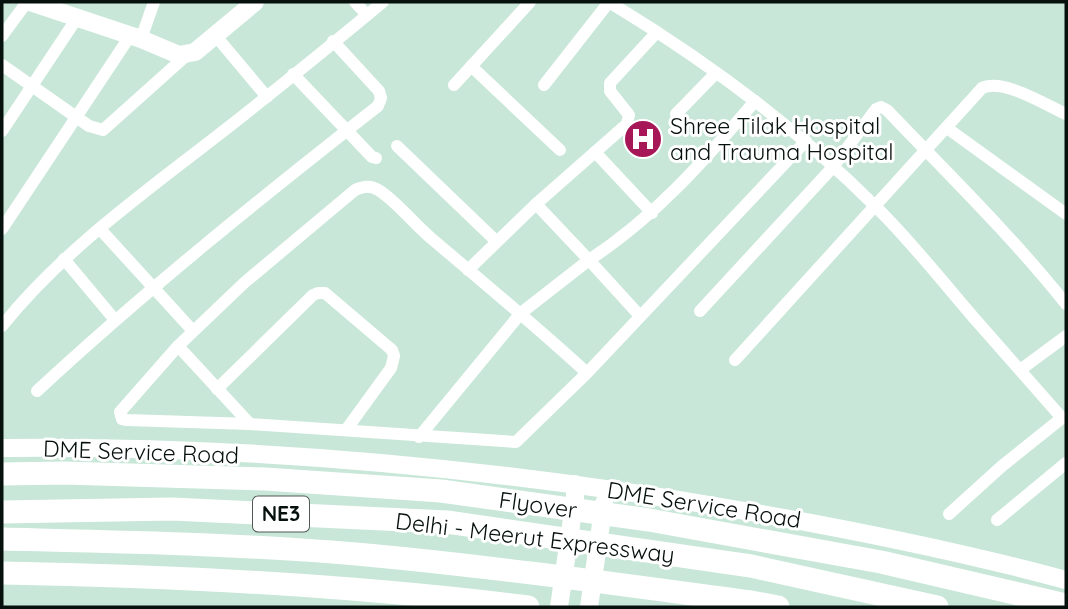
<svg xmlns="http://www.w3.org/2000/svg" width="1068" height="609" viewBox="0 0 1068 609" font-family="Quicksand,sans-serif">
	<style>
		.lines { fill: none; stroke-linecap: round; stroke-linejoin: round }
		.street { stroke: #fff; stroke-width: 12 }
		.secondary { stroke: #fff; stroke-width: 18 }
		.highway { stroke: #fff; stroke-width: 23 }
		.labels { text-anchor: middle; stroke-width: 6; stroke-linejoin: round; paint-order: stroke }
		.shield { fill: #fff; stroke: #515855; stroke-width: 2 }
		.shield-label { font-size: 21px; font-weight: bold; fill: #06100c }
		.poi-label { font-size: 23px; fill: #06100c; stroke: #fff; text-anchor: start }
		.street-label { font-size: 23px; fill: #06100c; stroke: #fff }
	</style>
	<rect width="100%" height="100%" fill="#c8e7d8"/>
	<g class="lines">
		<!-- street -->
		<g class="street">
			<polyline points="355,2 367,15"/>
			<polyline points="215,35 267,97"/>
			<polyline points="2,36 27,2"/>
			<polyline points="141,39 154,2"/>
			<polyline points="2,65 89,126 103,130 188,54"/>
			<polyline points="471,66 560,150"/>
			<polyline points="293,74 372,157 376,158"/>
			<polyline points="454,85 530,2"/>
			<path d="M544 85 609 2C705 60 796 127 875 206 911 241 941 280 974 318 1003 351 1032 384 1062 418L1002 466 949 514"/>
			<polyline points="676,114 716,73"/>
			<polyline points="947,128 1066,214"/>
			<polyline points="2,131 77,18"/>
			<polyline points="397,146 496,241"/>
			<polyline points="595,152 652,213"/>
			<polyline points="2,229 130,36"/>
			<polyline points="100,229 193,331"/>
			<polyline points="64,259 115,320"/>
			<polyline points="468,270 536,204 627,124 629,115 610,91 610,83 657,32"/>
			<path d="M700 311 833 167 876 109 881 107 887 110C948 174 1011 235 1066 304"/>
			<path d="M640 316 589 260C655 217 705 160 755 101"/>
			<path d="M2 326C59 255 133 201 204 146 265 99 324 51 383 2"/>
			<polyline points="178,346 250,424"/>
			<path d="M735 360 982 88C1003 78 1046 105 1066 114"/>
			<polyline points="1020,370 1066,336"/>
			<path d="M587 373C537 327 484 283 432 239 414 224 399 204 380 191 371 185 364 186 355 190L244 283 178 346 120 412 122 419 127 420 250 424 516 442 587 373 806 141"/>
			<polyline points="217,389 313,295 318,293 325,293 392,350 394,356 391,368 346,430"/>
			<path d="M37 391C146 290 262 197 378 106L381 98 379 91 333 41"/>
			<polyline points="419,437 521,313 589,260 536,204"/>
			<polyline points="997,520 1066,463"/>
		</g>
		<!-- secondary -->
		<g class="secondary">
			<polyline points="30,2 141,39 179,55 195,52 255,2"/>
			<path d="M2 448C248 445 496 468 739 510 849 529 958 551 1066 580"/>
			<polyline points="559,607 575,498 575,484"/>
			<polyline points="589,607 604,503"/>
		</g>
		<!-- highway -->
		<g class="highway">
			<polyline points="2,474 64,473 265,479 441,491 649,520 881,562 1066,605"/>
			<polyline points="2,512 172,509 447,522 751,566 937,607"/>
			<path d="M2 539C124 542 246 544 367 555 496 567 623 585 751 602L778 607"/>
			<path d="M2 573C178 576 353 585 528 607"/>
		</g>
	</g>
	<!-- icons -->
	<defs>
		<symbol id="hospital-disc" viewBox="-11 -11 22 22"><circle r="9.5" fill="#a71757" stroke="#fff"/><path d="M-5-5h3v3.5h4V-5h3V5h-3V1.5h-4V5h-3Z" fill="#fff"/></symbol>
	</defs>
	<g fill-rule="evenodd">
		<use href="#hospital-disc" x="621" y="117" width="44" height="44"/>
	</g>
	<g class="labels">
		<!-- shield labels -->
		<rect class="shield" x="253" y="496.5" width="56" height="35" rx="5"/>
		<g class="shield-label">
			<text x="281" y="521">NE3</text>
		</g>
		<!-- poi labels -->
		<g class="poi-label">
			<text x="670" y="134">Shree Tilak Hospital<tspan x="670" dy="26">and Trauma Hospital</tspan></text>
		</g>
		<!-- street labels -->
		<g class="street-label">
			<text transform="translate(141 452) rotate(2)" y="8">DME Service Road</text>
			<text transform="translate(538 505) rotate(8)" y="8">Flyover</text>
			<text transform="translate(704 505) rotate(9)" y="8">DME Service Road</text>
			<text transform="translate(535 538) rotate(7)" y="8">Delhi - Meerut Expressway</text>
		</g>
	</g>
	<!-- border -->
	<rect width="1068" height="609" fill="none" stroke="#06100c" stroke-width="7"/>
</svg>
